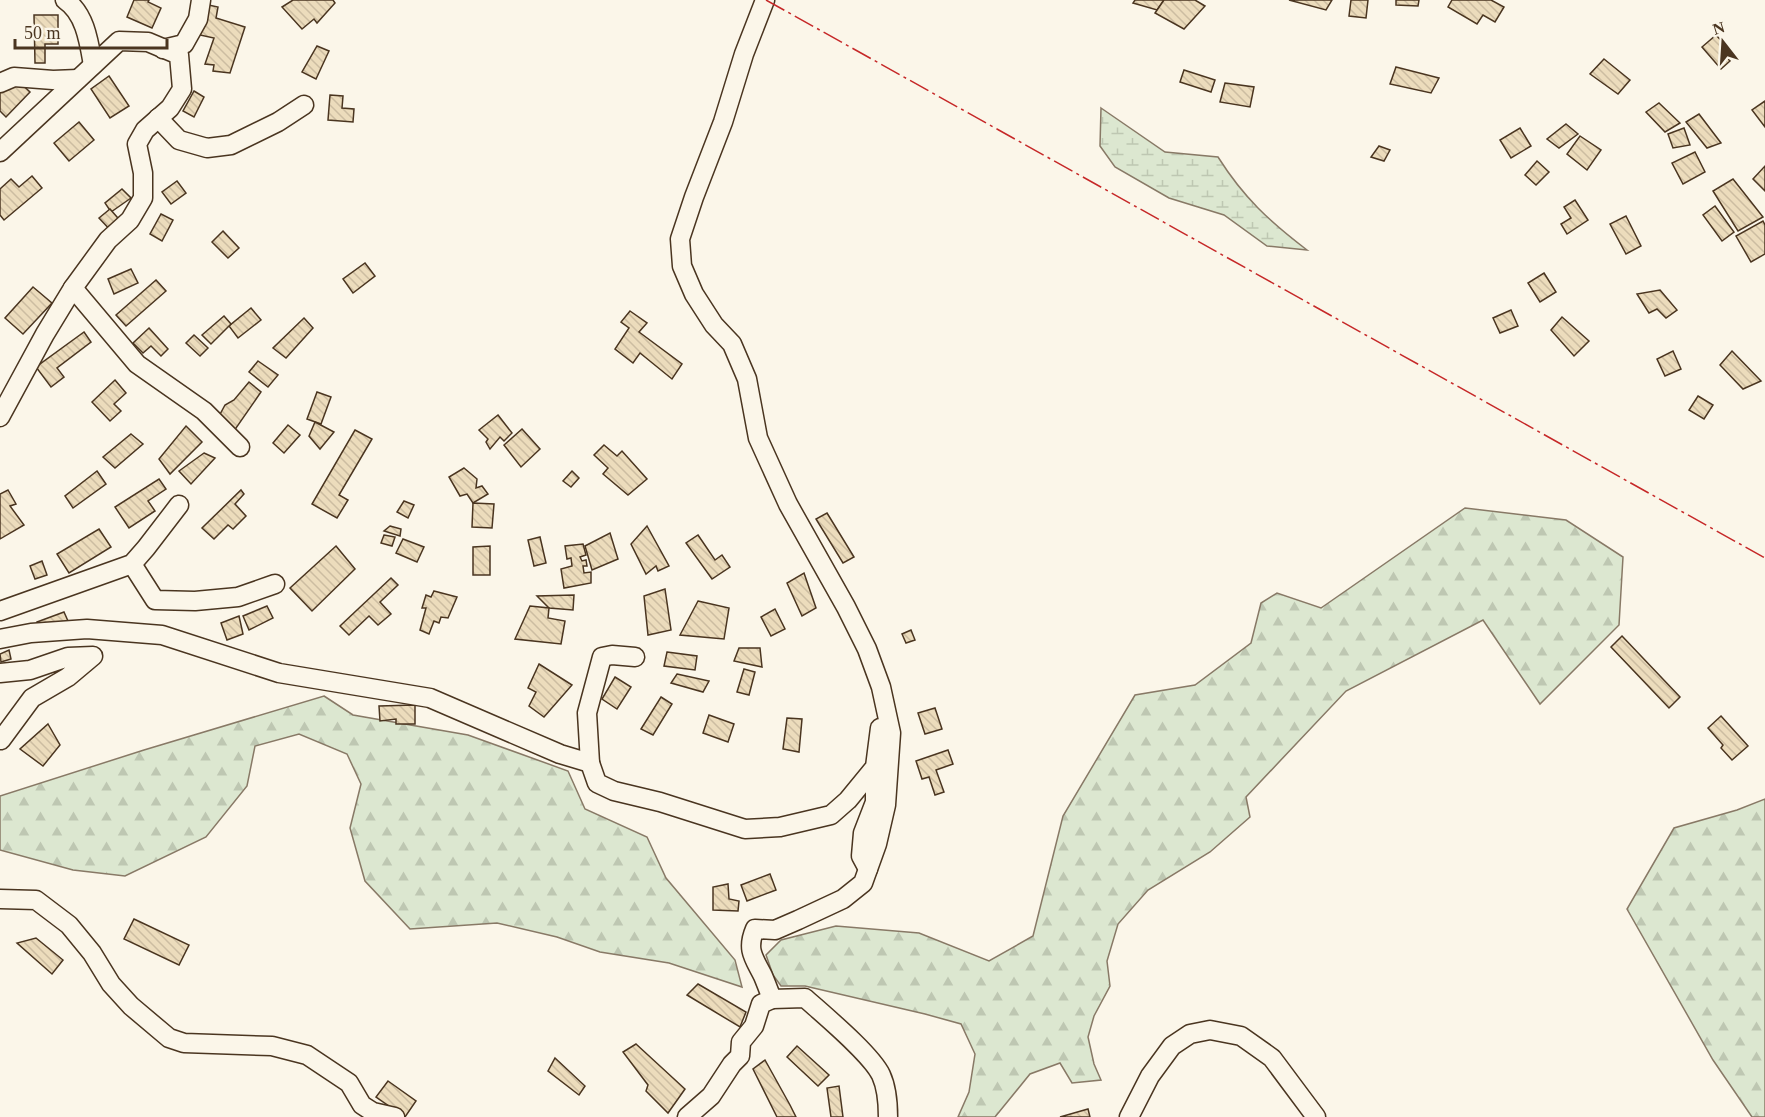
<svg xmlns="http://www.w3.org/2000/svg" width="1765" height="1117" viewBox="0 0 1765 1117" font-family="Georgia,serif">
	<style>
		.forest { fill: url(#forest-firs); stroke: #887966; stroke-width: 1.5 }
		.wetland { fill: url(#wetland-marsh); stroke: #887966; stroke-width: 1.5 }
		.building { fill: url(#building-back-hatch); stroke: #4a3520; stroke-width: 1.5 }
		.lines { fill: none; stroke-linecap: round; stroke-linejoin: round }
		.street-casing { stroke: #4a3520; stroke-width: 21 }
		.street { stroke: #fbf6e9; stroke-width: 18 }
		.power { stroke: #c62828; stroke-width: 1.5; stroke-dasharray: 21 4.5 3 4.5; stroke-linecap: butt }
	</style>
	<defs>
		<pattern id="forest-firs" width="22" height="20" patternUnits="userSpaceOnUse" patternTransform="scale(1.5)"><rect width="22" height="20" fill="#dce7d0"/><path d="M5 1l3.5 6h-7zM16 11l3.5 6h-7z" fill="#bec7b2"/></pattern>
		<pattern id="wetland-marsh" width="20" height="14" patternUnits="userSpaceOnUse" patternTransform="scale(1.5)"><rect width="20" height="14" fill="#dce7d0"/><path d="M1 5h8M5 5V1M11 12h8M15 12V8" fill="none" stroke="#bec7b2"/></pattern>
		<pattern id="building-back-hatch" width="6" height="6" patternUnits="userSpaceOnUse" patternTransform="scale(1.5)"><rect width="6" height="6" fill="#ecdcbc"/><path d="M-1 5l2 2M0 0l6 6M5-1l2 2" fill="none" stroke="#ccbda1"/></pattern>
	</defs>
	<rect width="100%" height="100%" fill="#fbf6e9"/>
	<!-- forest -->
	<g class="forest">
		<polygon points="1465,508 1566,520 1623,557 1619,625 1540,704 1483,620 1346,691 1246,797 1250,817 1210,852 1148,890 1118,924 1107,961 1110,986 1094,1016 1088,1037 1094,1064 1101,1080 1072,1083 1060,1063 1030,1074 995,1117 958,1117 969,1092 975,1054 961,1024 925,1014 805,986 781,986 773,975 766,955 781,940 836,926 919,933 989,961 1033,936 1063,816 1135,695 1195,685 1251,643 1261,603 1277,593 1321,608"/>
		<polygon points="324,696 353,715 468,735 568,771 585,809 647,837 666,878 735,960 742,987 669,963 600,952 557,937 497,923 410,929 365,881 350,828 361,784 347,754 299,734 255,746 247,786 206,837 125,876 73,870 0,850 0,796 144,750"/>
		<polygon points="1765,799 1765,1117 1752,1117 1713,1060 1627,909 1674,828 1737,810"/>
	</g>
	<!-- wetland -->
	<path class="wetland" d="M1101 108 1165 152 1218 157C1244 198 1269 221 1307 250L1267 246 1224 215 1169 198 1115 167 1100 146Z"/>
	<!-- building -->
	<g class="building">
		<polygon points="134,0 149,0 148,2 161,8 152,28 127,17"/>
		<polygon points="293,0 333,0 335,3 317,23 314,19 302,29 282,7"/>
		<polygon points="1135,0 1164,0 1157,10 1133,3"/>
		<polygon points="1164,0 1195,0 1205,6 1184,29 1155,13"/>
		<polygon points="1289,0 1332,0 1326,10"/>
		<polygon points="1351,0 1368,0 1366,18 1349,16"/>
		<polygon points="1396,0 1419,0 1418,6 1396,5"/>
		<polygon points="1452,0 1491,0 1504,7 1495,22 1483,15 1477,24 1448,7"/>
		<polygon points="204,4 218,7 216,18 245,27 230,73 213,71 214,65 205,64 214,38 200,35 206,18"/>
		<polygon points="34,15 58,15 58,44 45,44 45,63 35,63"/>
		<polygon points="1716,35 1728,48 1723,53 1730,61 1721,69 1702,47"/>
		<polygon points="317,46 329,51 316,79 302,72"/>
		<polygon points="1604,59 1630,80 1618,94 1590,74"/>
		<polygon points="1396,67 1439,78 1431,93 1390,84"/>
		<polygon points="1184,70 1215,80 1211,92 1180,82"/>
		<polygon points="10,73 30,92 6,117 0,111 0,84"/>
		<polygon points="109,76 129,106 110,118 91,89"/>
		<polygon points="1225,83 1254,87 1250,107 1220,102"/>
		<polygon points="194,91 204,97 194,117 183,111"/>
		<polygon points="330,95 343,96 342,108 354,109 353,122 328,120"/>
		<polygon points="1765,101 1765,127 1752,110"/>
		<polygon points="1659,103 1680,123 1665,132 1646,112"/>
		<polygon points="1699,114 1721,143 1707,148 1686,122"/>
		<polygon points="79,122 94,140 69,161 54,143"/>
		<polygon points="1566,124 1578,134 1559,148 1547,139"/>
		<polygon points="1520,128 1531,146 1511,158 1500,140"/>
		<polygon points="1684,128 1690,145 1673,148 1668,134"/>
		<polygon points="1580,136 1601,150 1587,170 1567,154"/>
		<polygon points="1379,146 1390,150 1384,161 1371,157"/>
		<polygon points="1695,152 1705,172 1683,184 1672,163"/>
		<polygon points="1537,161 1549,172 1536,185 1525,175"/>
		<polygon points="1765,166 1765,191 1753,179"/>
		<polygon points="32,176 42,188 4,220 0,215 0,189 11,179 19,187"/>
		<polygon points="1733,179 1763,217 1738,231 1713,191"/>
		<polygon points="177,181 186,193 171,204 162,192"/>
		<polygon points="122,189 131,198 111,212 105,203"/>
		<polygon points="1575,200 1588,220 1567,234 1561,224 1571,218 1564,207"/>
		<polygon points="1715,206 1734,232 1722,241 1703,215"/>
		<polygon points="110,209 124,225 114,234 99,218"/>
		<polygon points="161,214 173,220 162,241 150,234"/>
		<polygon points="1626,216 1641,246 1626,254 1610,224"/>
		<polygon points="1763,221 1765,225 1765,254 1751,262 1736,236"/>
		<polygon points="223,231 239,248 228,258 212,242"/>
		<polygon points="365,263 375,276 353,293 343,279"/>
		<polygon points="131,269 138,283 114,294 108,279"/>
		<polygon points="1544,273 1556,292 1540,302 1528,283"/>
		<polygon points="156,280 166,291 126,326 116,315"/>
		<polygon points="33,287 52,303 23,334 5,318"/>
		<polygon points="1660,290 1677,310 1666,318 1657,309 1649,313 1637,294"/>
		<polygon points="251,308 261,320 238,338 229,326"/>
		<polygon points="1511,310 1518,326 1500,333 1493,318"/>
		<polygon points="630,311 647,323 639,332 682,364 672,379 640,353 633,363 615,349 629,328 621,322"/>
		<polygon points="224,316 231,324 211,344 202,335"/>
		<polygon points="1562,317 1589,341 1574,356 1551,330"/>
		<polygon points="304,318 313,328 286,358 273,348"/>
		<polygon points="149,328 168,349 161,356 151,346 143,353 133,343"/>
		<polygon points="84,332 91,342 57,368 64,377 51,387 36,367"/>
		<polygon points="194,335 208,348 200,356 186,343"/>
		<polygon points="1673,351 1681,369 1665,376 1657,359"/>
		<polygon points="1732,351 1761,381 1743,389 1720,365"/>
		<polygon points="258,361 278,375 268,387 249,372"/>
		<polygon points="115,380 126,393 114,404 121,411 110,421 92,402"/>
		<polygon points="249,382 261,392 234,431 218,418 225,405 234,400"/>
		<polygon points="317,392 331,397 321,424 307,419"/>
		<polygon points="1698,396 1713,405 1704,419 1689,410"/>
		<polygon points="498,415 512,433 504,441 500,437 490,449 486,442 488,439 479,430"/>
		<polygon points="315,422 334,432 320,449 309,436"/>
		<polygon points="288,425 300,435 284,453 273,443"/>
		<polygon points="186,426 202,442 170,474 159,459"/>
		<polygon points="522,429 540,449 521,467 504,445"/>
		<polygon points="355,430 372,439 339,495 348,500 337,518 312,504"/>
		<polygon points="131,434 143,444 115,468 103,457"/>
		<polygon points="604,445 617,456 622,451 647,479 628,495 603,474 608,468 594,455"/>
		<polygon points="204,453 215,458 191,484 179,471"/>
		<polygon points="464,468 477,479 476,488 482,486 488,494 473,503 467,494 460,496 449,477"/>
		<polygon points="97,471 106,484 73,508 65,496"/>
		<polygon points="572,471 579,478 571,487 563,481"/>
		<polygon points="159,479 166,489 148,501 155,511 129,528 115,507"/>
		<polygon points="8,490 16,504 10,506 24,525 0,539 0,494"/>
		<polygon points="241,490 244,494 235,504 246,516 233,529 228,525 214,539 202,528"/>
		<polygon points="404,501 414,505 408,518 397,512"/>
		<polygon points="473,503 494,504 492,528 472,527"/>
		<polygon points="827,513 854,557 843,563 816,519"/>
		<polygon points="390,526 401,529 400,536 384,531"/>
		<polygon points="647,526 669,566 658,571 656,566 646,574 631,544"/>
		<polygon points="99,529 111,547 69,573 57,554"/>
		<polygon points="610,533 618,559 592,570 585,546"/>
		<polygon points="384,535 395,537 392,546 381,543"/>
		<polygon points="698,535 715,560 722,555 730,567 712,579 686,543"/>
		<polygon points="540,537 546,563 534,566 528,540"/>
		<polygon points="403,539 424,547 417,562 396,553"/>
		<polygon points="583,544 586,555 580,557 582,561 586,560 587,566 583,566 584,573 591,572 591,583 564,588 561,569 572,566 571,558 567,559 565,546"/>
		<polygon points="336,546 355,569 312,611 290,588"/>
		<polygon points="490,546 490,575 473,575 473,547"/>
		<polygon points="42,561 47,575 35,579 30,566"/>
		<polygon points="804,573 816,608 802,616 787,583"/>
		<polygon points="391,578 398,585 380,602 391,614 378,625 369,616 349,635 340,626"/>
		<polygon points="665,589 671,630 648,635 644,596"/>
		<polygon points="434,591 457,597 448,618 441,617 439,623 434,621 429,634 420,630 426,608 422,608 426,595 431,597"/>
		<polygon points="574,595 573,610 549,608 537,596"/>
		<polygon points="698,601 729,608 724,639 680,635"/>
		<polygon points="267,606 273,618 249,630 243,616"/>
		<polygon points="530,606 549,608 548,618 565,621 561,644 515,639"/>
		<polygon points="775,609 785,629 771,636 761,617"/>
		<polygon points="64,612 72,630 43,640 37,622"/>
		<polygon points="239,616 243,634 227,640 221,623"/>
		<polygon points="911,630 915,640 906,643 902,634"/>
		<polygon points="1622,636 1680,697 1669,708 1611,647"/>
		<polygon points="739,648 760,648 762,667 734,661"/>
		<polygon points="9,650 11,659 1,662 0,654"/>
		<polygon points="667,652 697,656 695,670 664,666"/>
		<polygon points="539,664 572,685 544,717 529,706 536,692 528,688"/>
		<polygon points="744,669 755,672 749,695 737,692"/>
		<polygon points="677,674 709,681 703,692 671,683"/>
		<polygon points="615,677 631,687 617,709 602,699"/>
		<polygon points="661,697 672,704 653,735 641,729"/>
		<polygon points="415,705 415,724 396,724 396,719 380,721 379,706"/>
		<polygon points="935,708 942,729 925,734 918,713"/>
		<polygon points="709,715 734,724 728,742 703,733"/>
		<polygon points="1721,716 1748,746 1732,760 1721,748 1723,745 1708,728"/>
		<polygon points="787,718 802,719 799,752 783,749"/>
		<polygon points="48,724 60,745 43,766 20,749"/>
		<polygon points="948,750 953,764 936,770 944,792 935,795 929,777 922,779 916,761"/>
		<polygon points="770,874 776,890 747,901 741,885"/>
		<polygon points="728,884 729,899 739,901 738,911 713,910 713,887"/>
		<polygon points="134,919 189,945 179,965 124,939"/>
		<polygon points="36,938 63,960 52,974 17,943"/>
		<polygon points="698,984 746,1012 740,1027 687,995"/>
		<polygon points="636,1044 685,1089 668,1113 646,1091 648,1085 623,1052"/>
		<polygon points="797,1046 829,1075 818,1086 787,1057"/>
		<polygon points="555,1058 585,1086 579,1095 548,1071"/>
		<polygon points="765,1060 790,1105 796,1117 777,1117 753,1069"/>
		<polygon points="388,1081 416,1101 405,1117 376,1097"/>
		<polygon points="839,1086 843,1117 831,1117 827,1088"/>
		<polygon points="1088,1109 1090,1117 1060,1117"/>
	</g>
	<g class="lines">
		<defs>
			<g id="street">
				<path d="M65 0C85 13 89 42 93 65"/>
				<path d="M765 0 744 54 723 122 694 197 680 239 682 266 694 294 714 325 732 344 747 379 758 438 788 504 846 607 867 649 881 687 891 733 886 805 877 844 863 883 843 899 798 920 775 930 755 929C746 950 754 958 763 976 766 983 769 991 772 999L805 998C824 1015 871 1054 881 1075 887 1088 888 1103 888 1117"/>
				<polyline points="163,49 184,44 198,19 201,0"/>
				<polyline points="0,83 14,77 53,80 78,79"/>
				<polyline points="158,118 179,140 207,148 231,145 278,122 304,105"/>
				<polyline points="0,152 119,41 148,42 179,55 182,89 170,108 145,130 137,144 143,173 143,198 130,220 108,240 73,288 45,334 0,417"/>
				<polyline points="73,288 137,364 204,411 240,447"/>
				<polyline points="132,564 155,600 195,601 238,597 275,584"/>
				<polyline points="0,611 132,564 146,548 179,505"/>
				<polyline points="0,639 31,633 87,629 162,635 279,673 430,698 560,754 590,763 597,783 614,791 660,802 745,829 780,827 831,815 848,800 875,767 880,728"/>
				<polyline points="0,673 30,670 68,657 93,656 68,677 32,698 1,740"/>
				<polyline points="590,763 587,713 602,657 612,655 635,657"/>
				<polyline points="868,869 861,856 863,833 875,802 875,784"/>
				<polyline points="0,899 36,900 69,925 92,953 111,984 131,1006 169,1038 184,1043 272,1046 307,1055 349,1083 362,1105 373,1112 395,1117"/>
				<polyline points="687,1117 711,1096 732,1064 740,1056 741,1042 754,1026 761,1004 772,999"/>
				<polyline points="1129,1117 1150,1076 1172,1046 1190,1034 1210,1030 1241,1036 1272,1058 1316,1117"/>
			</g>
		</defs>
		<!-- street casing -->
		<use href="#street" class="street-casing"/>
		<!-- street -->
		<use href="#street" class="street"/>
		<!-- power -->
		<polyline class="power" points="766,0 1765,558"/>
	</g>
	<!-- north arrow -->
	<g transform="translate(1723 42) rotate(343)" stroke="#fbf6e9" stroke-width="4.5" paint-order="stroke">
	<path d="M0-4.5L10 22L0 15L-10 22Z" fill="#4a3520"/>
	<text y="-9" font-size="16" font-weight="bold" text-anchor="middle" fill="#4a3520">N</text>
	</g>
	<!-- scale -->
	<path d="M15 39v9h152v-9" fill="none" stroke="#4a3520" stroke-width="3"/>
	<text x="24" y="39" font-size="18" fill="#4a3520" stroke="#fbf6e9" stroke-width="4.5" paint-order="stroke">50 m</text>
</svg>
